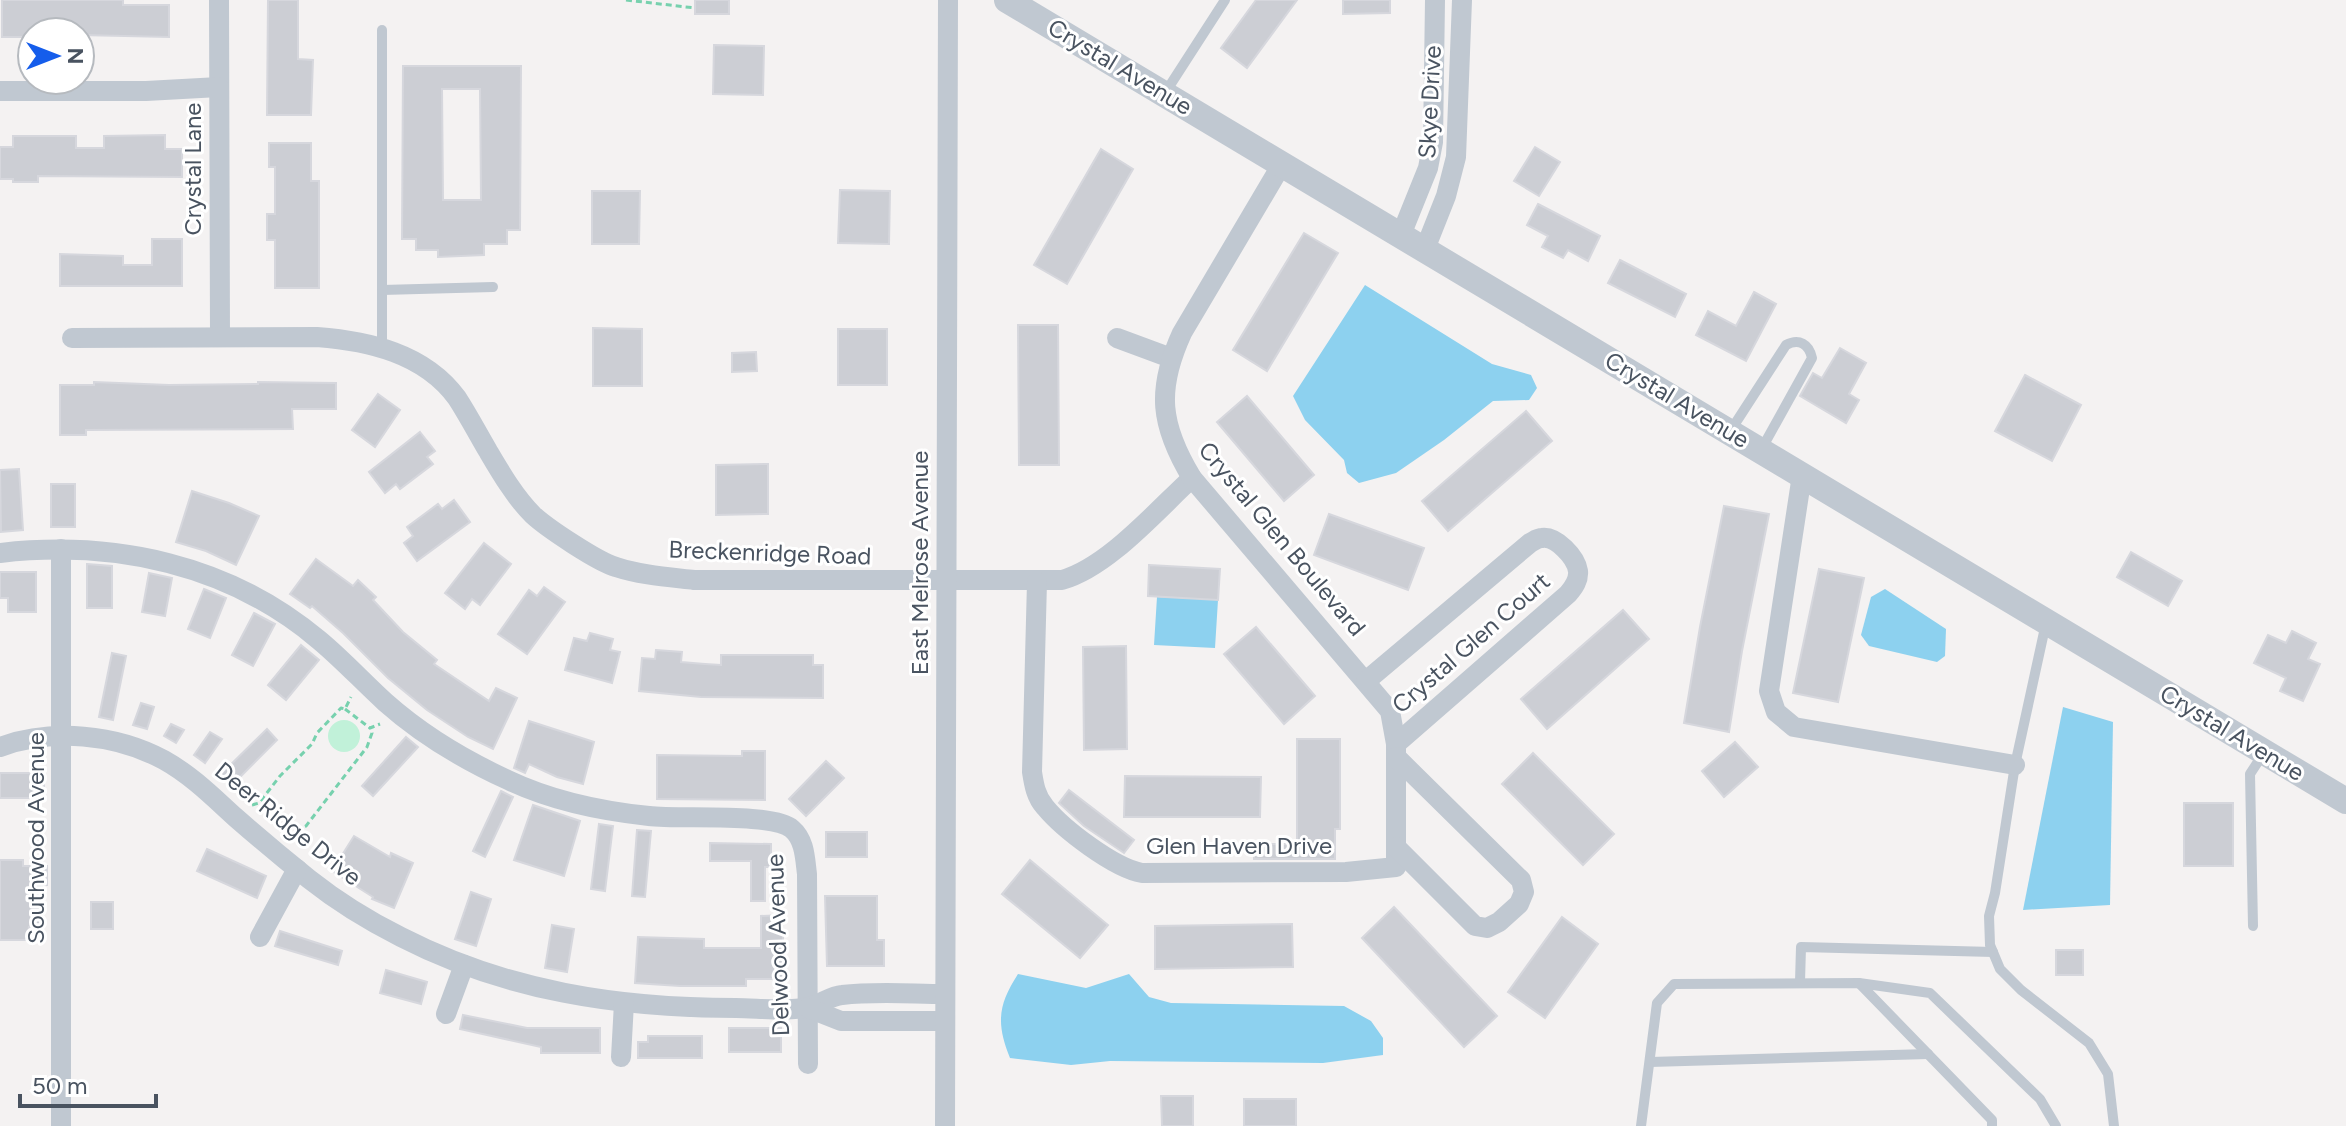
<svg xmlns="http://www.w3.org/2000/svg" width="2346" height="1126" viewBox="0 0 2346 1126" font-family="Figtree,sans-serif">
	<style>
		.green { fill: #c1f1d9 }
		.water { fill: #8dd1ef }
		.building { fill: #ccced4; stroke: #d6d7dd; stroke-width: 2; fill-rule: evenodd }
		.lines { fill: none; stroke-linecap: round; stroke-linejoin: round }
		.path { stroke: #77d1ae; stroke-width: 3; stroke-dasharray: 6 4; stroke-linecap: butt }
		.service { stroke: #c0c8d1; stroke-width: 10 }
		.minor { stroke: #c0c8d1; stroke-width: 20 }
		.tertiary { stroke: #c0c8d1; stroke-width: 26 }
		.labels { text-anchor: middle; stroke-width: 6; stroke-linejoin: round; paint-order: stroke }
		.street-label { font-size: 24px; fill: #495360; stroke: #fff }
	</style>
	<rect width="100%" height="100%" fill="#f4f2f2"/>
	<!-- green -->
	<circle class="green" cx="344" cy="736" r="16"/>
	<!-- water -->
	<g class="water">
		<polygon points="1365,285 1492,364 1531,375 1537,388 1529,400 1493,401 1444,440 1396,473 1359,483 1347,473 1344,460 1305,420 1293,396"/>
		<polygon points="1885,589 1946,629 1945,656 1937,662 1869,646 1861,635 1871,597"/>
		<polygon points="1157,597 1218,600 1215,648 1154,645"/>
		<polygon points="2063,707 2113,722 2110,905 2023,910"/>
		<path d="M1018 974 1086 988 1129 974 1149 997 1171 1003 1344 1006 1371 1021 1383 1038V1055L1323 1063 1110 1061 1071 1065 1010 1058C996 1023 998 1005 1018 974Z"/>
	</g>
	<!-- building -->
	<g class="building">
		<polygon points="2,0 123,0 123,5 169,5 169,37 80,35 80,32 32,32 32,37 2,37"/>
		<polygon points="268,0 298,0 298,59 313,60 311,115 267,115"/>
		<rect x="695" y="0" width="34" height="14"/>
		<polygon points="1256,0 1297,0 1247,68 1221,48"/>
		<polygon points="1343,0 1390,0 1390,13 1343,14"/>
		<polygon points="714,45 764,46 763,95 713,94"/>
		<path d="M403 66H521L520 230H507V244H484V255L438 257V250H416V239H402ZM442 89H480L481 200H443Z"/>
		<polygon points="165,135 165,149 182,149 182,177 38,176 38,182 13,182 13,179 0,179 0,147 13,147 13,136 76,136 76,148 104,148 104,136"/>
		<polygon points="269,143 311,143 311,181 319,181 319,288 275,288 275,240 267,240 267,214 275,214 275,167 269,167"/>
		<polygon points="1535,147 1560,162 1539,196 1514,181"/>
		<polygon points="1101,149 1133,169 1067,284 1034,265"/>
		<polygon points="840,190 890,191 889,244 838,243"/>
		<polygon points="592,191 640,191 639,244 592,244"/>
		<polygon points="1538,204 1600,236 1588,261 1568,250 1563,258 1542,247 1548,236 1527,225"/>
		<polygon points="1304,233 1338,253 1267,371 1233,350"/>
		<polygon points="152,239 182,239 182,286 60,286 60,254 123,256 123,265 152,265"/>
		<polygon points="1620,260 1686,294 1675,317 1608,283"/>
		<polygon points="1754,292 1776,304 1746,361 1696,335 1708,311 1736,326"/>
		<polygon points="1018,325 1058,325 1059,465 1019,465"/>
		<polygon points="593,328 642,329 642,386 593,386"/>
		<rect x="838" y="329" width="49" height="56"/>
		<polygon points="1840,348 1866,363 1849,394 1859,400 1846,423 1800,396 1813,373 1822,378"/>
		<polygon points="756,352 757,371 732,372 732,353"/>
		<polygon points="2025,375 2081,405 2052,461 1995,431"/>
		<polygon points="94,382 169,385 258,384 258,382 336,383 336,409 292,409 293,429 86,430 86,435 60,435 60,385 94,385"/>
		<polygon points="378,394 400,410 375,447 352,430"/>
		<polygon points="1247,396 1314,475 1284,501 1217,422"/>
		<polygon points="1526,411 1552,441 1448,531 1422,501"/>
		<polygon points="420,432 435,451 427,457 433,464 400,489 396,484 385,493 369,472"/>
		<polygon points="768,464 768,514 716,515 716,465"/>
		<polygon points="19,469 23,530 1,532 0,470"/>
		<rect x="51" y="484" width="24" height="43"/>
		<polygon points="192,491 229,503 259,516 236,565 206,551 176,542"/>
		<polygon points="454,500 470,522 417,561 404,543 413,536 407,527 438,504 442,509"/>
		<polygon points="1724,506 1769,514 1742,651 1729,732 1684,723 1700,627"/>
		<polygon points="1329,514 1424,548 1408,590 1314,555"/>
		<polygon points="484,543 511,564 480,605 472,599 465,609 445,593"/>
		<polygon points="2131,552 2182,581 2168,606 2117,577"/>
		<polygon points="316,559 353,586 358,580 376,597 373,600 403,632 437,660 434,664 489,701 496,688 517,698 493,749 468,737 427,710 388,678 343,633 312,606 310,608 290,594"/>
		<polygon points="87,564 112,566 112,608 87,608"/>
		<polygon points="1149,565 1220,569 1218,600 1148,596"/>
		<polygon points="1819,569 1864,578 1838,702 1793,693"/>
		<polygon points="0,572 36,572 36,612 8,612 8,598 0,598"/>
		<polygon points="149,573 172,578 165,616 142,612"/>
		<polygon points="544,587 565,602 527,654 498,634 529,590 537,596"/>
		<polygon points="204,589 226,598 210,638 188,629"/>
		<polygon points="1623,610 1649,639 1547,729 1521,699"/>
		<polygon points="254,613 275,624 253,666 232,655"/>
		<polygon points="1256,627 1315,696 1284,724 1224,654"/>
		<polygon points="2292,631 2316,643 2308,659 2320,664 2303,701 2280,691 2286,678 2254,663 2268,635 2286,643"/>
		<polygon points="590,633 613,639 610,650 620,652 612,683 565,670 574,638 587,641"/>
		<polygon points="301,645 319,660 286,700 268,685"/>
		<polygon points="1126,646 1127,749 1084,750 1083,647"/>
		<polygon points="656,650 682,652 681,662 705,664 721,665 721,655 813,655 813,665 823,665 823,698 701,697 639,691 642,658 655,659"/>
		<polygon points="112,653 126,656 113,720 99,717"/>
		<polygon points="141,703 154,707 147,729 133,725"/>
		<polygon points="529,721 594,742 583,784 557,777 529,764 525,773 514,768"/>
		<polygon points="171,724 184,730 176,743 164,736"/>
		<polygon points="267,729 277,740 231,786 220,775"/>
		<polygon points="210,732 222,739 205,763 194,755"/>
		<polygon points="406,737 418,747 373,796 362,786"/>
		<polygon points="1297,739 1340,739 1340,829 1335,829 1335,859 1254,859 1254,844 1297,844"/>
		<polygon points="1735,742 1758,767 1724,797 1702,771"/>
		<polygon points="742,751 765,751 765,800 657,799 657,755 742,756"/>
		<polygon points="1533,753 1614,834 1583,865 1502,784"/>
		<polygon points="826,761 844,778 806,816 789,799"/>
		<rect x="0" y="773" width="44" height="25"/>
		<polygon points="1125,776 1261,777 1260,817 1124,817"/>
		<polygon points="1069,790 1134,840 1124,853 1084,826 1059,803"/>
		<polygon points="501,791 513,797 485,857 473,851"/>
		<rect x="2184" y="803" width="49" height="63"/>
		<polygon points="533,805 580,821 564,876 514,860"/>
		<polygon points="599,824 613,826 605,891 591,889"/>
		<polygon points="637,830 651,831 645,897 632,896"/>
		<rect x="826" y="832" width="41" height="25"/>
		<polygon points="354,836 390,857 391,853 413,863 394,908 372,899 373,897 332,871"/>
		<polygon points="710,843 771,844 771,867 765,867 765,901 751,901 751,861 710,861"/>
		<polygon points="207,849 266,876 257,898 197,871"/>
		<polygon points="0,860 23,860 23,866 47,866 47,885 42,885 42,927 29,927 28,940 0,940"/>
		<polygon points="1030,860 1108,925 1080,958 1002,894"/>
		<polygon points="471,892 491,899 476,946 455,939"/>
		<polygon points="825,896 877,896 877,940 884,940 884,966 827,966"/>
		<rect x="91" y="902" width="22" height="27"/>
		<polygon points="1394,907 1497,1016 1464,1047 1362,938"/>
		<polygon points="783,915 783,979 746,979 746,986 680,986 635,983 638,937 704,939 704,948 761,948 761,916"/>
		<polygon points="1562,917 1598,944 1545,1018 1508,992"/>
		<polygon points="1292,924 1293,967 1155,969 1155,926"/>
		<polygon points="552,925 574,929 567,972 545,968"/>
		<polygon points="280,931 342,951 338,965 275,946"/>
		<rect x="2056" y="950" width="27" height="25"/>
		<polygon points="386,970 427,982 421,1004 380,993"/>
		<polygon points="463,1015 527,1028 600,1028 600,1053 541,1053 541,1047 460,1029"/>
		<rect x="729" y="1028" width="52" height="24"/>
		<polygon points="648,1036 702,1036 702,1058 638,1058 638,1042 648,1042"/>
		<polygon points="1161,1096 1193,1096 1193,1126 1162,1126"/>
		<rect x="1244" y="1099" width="52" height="27"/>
	</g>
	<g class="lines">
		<!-- path -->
		<g class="path">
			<polyline points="626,0 695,8"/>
			<polyline points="345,709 370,728"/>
			<polyline points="252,805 259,803 280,776 312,744 317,733 341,708 345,709 351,697"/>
			<polyline points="291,838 294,830 306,826 367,747 372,733 370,728 380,724"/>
		</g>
		<!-- service -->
		<g class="service">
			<polyline points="382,30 382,347"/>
			<polyline points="1165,93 1225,0"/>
			<polyline points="382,290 493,287"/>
			<path d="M1731 430 1786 345C1799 338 1809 344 1812 358L1761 450"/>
			<polyline points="2046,623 2015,765 1995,893 1989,916 1990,945 2000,969 2021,990 2089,1043 2108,1074 2114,1126"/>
			<polyline points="2253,926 2250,774 2263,754"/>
			<polyline points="1800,982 1801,947 1993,952"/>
			<polyline points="1859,983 1992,1120 1992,1126"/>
			<polyline points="1650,1062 1928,1054"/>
			<polyline points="1641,1126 1657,1003 1674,984 1859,983 1930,993 2040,1099 2056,1126"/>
		</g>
		<!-- minor -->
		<g class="minor">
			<polyline points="219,0 220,337"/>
			<polyline points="0,91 146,91 219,87"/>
			<polyline points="1401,235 1428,168 1433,142 1435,0"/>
			<polyline points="1425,249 1446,196 1456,157 1462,0"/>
			<path d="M72 338 317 337C368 341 424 353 457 398 468 415 478 434 488 451 501 473 515 497 533 515 547 528 598 562 616 567 640 575 668 577 694 580H1062C1108 567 1156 511 1192 478"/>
			<polyline points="1117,338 1171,358"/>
			<polyline points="1802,475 1769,691 1776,712 1794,727 2015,765"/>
			<path d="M0 553C114 540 229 564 319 640 342 659 363 682 385 702 421 734 464 760 508 780 552 801 601 811 649 816 679 820 772 812 792 829 805 840 805 859 807 874L808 1064"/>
			<path d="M1037 582 1032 772C1034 785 1036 797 1045 807 1063 829 1114 868 1142 873L1346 872 1396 867V744L1390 711 1192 478C1160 425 1156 390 1182 333L1282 164"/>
			<path d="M1366 681 1530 543C1534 541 1537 538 1542 538 1556 536 1576 557 1578 571 1579 580 1574 587 1568 594L1396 744"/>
			<path d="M0 747C52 728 116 734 164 760 191 775 213 797 235 817 259 838 284 859 309 879 338 902 369 921 401 937 506 991 619 1008 736 1008 757 1008 789 1012 808 1007 820 1005 830 996 842 995 876 991 912 994 945 994"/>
			<polyline points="1396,757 1521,880 1524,892 1519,904 1499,922 1487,928 1475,926 1396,847"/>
			<polyline points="260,937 297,869"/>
			<polyline points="808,1008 841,1021 945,1021"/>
			<polyline points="446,1014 464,965"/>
			<polyline points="621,1057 624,1003"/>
			<polyline points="61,1126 61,549"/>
			<polyline points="945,1126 948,0"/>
		</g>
		<!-- tertiary -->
		<polyline class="tertiary" points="1007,0 2346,801"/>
	</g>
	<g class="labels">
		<!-- street labels -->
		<g class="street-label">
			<text transform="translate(1120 67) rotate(31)" y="8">Crystal Avenue</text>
			<text transform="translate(1430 102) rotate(-87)" y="8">Skye Drive</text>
			<text transform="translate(193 169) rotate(-90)" y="8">Crystal Lane</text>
			<text transform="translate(1677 400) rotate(31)" y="8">Crystal Avenue</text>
			<text transform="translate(1282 539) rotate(50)" y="8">Crystal Glen Boulevard</text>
			<text transform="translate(770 553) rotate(2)" y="8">Breckenridge Road</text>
			<text transform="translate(920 563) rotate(-90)" y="8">East Melrose Avenue</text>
			<text transform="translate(1471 643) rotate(-41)" y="8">Crystal Glen Court</text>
			<text transform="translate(2232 733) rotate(31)" y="8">Crystal Avenue</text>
			<text transform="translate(288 824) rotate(39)" y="8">Deer Ridge Drive</text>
			<text transform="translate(36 838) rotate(-90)" y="8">Southwood Avenue</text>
			<text x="1239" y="854">Glen Haven Drive</text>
			<text transform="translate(778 945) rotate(-92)" y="8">Delwood Avenue</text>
		</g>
	</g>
	<!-- north arrow -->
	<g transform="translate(56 56) rotate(90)"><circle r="38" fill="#ffffff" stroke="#b6babf" stroke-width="2"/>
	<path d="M0-6L14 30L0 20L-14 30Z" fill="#155deb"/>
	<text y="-12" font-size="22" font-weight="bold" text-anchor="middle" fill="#495360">N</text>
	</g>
	<!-- scale -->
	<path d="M20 1094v12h136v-12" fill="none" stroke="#495360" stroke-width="4"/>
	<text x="32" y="1094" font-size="24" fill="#495360" stroke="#ffffff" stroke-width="6" paint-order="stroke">50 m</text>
</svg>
